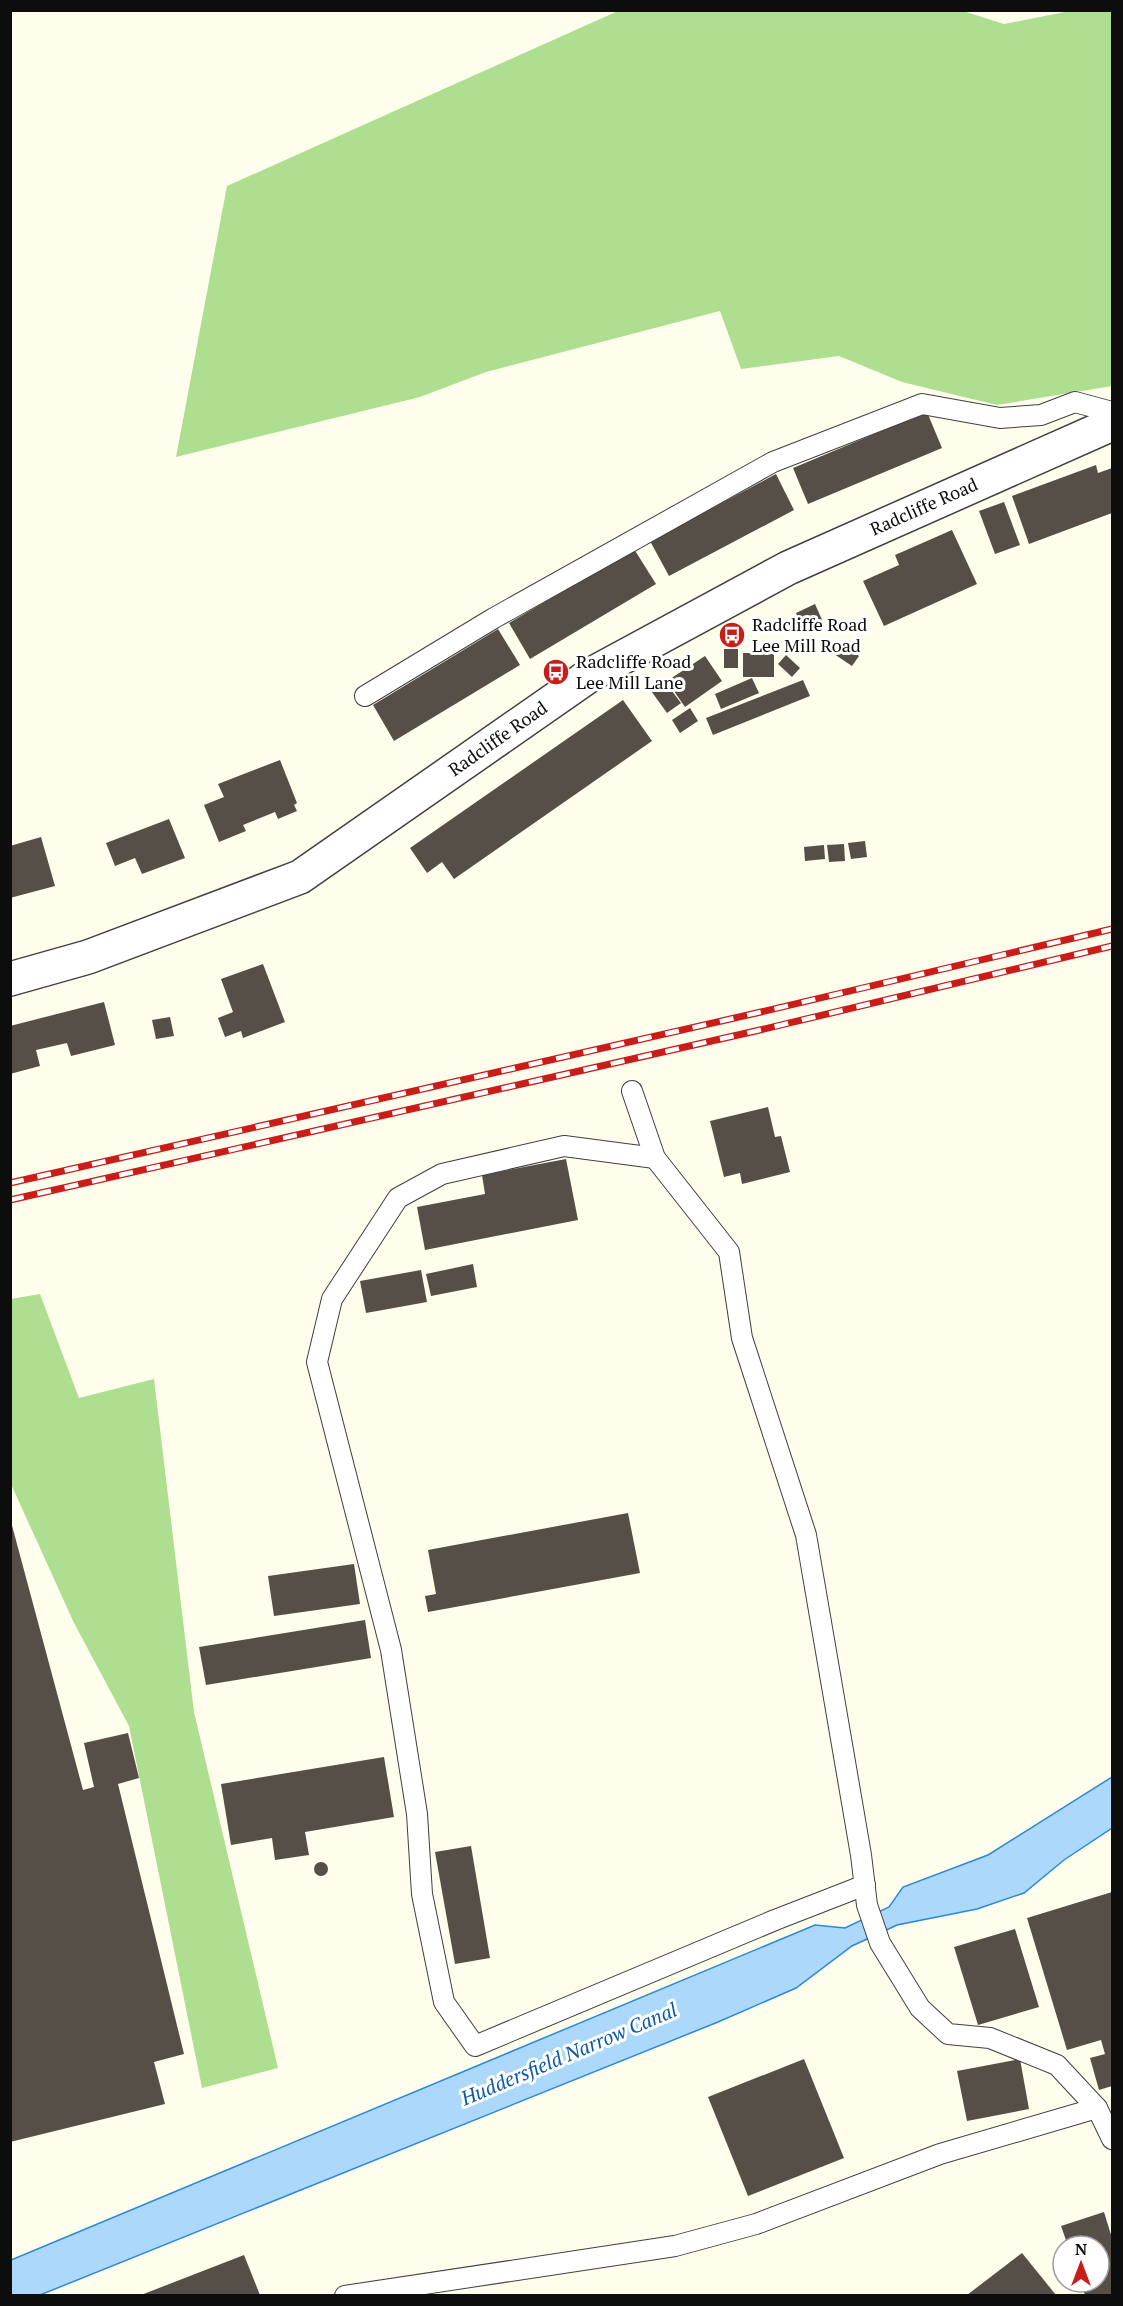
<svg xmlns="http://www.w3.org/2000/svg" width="1123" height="2306" viewBox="0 0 1123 2306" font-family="'PT Serif',serif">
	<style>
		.forest { fill: #aedf90 }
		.water { fill: #acd8fc; stroke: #2c88da; stroke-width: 1.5 }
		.building { fill: #564f48 }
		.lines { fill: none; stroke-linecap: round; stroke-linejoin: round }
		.service-casing { stroke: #404040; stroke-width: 22 }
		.tertiary-casing { stroke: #404040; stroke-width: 36 }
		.service { stroke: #fff; stroke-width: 20 }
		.tertiary { stroke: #fff; stroke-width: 33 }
		.rail-casing { stroke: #ca1c18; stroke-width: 7 }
		.rail { stroke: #fff; stroke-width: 4.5; stroke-dasharray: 14; stroke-linecap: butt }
		.labels { text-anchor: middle; stroke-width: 6; stroke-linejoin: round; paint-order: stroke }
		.street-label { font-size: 18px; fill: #0d0d0d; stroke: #fff }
		.poi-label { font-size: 18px; fill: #0d0d0d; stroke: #fff; text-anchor: start }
		.water-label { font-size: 20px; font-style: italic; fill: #0b59aa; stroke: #fff }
	</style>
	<rect width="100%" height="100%" fill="#fffdec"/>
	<!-- forest -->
	<g class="forest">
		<polygon points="960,10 1004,24 1070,11 1112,11 1112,386 997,405 902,382 839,356 741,369 720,311 486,372 420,397 176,457 227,186 618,11"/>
		<polygon points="40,1294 79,1398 154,1379 194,1712 278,2068 202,2088 129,1726 74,1623 11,1484 11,1299"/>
	</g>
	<!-- water -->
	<polygon class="water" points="1112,1777 1112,1828 1064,1860 1024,1893 977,1909 897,1925 852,1946 796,1988 718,2022 40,2295 11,2296 11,2260 815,1925 845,1928 889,1907 903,1887 988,1855"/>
	<!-- building -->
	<g class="building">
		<polygon points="927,412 942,448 808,504 793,468"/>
		<polygon points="1096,465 1098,473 1112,468 1112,513 1029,544 1012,496"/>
		<polygon points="776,474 794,510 669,576 650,541"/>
		<polygon points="1004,502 1020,545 995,554 979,511"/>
		<polygon points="952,530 977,584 884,626 863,581 899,565 895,555"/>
		<polygon points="634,549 656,584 530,659 509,623"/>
		<polygon points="815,604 823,622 803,630 796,613"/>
		<polygon points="498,629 520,665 394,741 373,705"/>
		<polygon points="839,641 859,656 852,666 831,652"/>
		<rect x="724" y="649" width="14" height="19"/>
		<rect x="743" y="653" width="31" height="24"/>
		<polygon points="786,655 800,668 792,677 778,664"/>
		<polygon points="705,656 722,681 685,707 667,681"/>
		<polygon points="752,678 759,693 721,709 715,694"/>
		<polygon points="663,679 681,703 667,713 649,688"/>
		<polygon points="803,680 810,696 713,735 706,718"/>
		<polygon points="623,700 652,741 454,879 442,862 427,873 410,848"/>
		<polygon points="690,708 698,721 680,733 672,720"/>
		<polygon points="280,760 297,803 294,805 297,811 278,819 275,812 243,825 246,831 219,842 204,805 224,797 218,784"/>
		<polygon points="169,819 185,858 142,874 135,858 115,866 106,843"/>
		<polygon points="41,837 55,886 10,898 10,846"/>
		<polygon points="865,841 867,857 851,859 848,843"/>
		<polygon points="844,844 845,861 829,862 827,845"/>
		<polygon points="824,845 825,859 805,861 804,847"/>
		<polygon points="263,964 285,1022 243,1038 241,1031 225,1037 218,1018 233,1012 221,979"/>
		<polygon points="104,1002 115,1045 71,1056 67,1043 36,1050 40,1066 10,1074 10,1026"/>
		<polygon points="170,1017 174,1036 156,1039 152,1020"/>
		<polygon points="768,1107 775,1137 781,1136 790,1172 742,1184 740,1173 724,1177 710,1121"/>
		<polygon points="566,1159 578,1220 425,1250 417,1207 485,1194 482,1175"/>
		<polygon points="473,1264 477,1287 431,1296 426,1274"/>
		<polygon points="421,1270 427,1302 366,1313 360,1281"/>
		<polygon points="628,1513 640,1573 428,1612 425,1596 436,1594 428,1550"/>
		<polygon points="10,1518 83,1790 94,1787 84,1743 128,1733 139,1778 118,1784 184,2054 154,2062 165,2104 10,2142"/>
		<polygon points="354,1564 360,1604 274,1616 268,1576"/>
		<polygon points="365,1620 371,1658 206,1685 199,1647"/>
		<polygon points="384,1757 394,1817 305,1832 309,1855 275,1860 272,1838 231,1845 221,1784"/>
		<polygon points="471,1846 490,1958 455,1964 435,1852"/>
		<circle cx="321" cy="1869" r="7"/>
		<polygon points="1112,1892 1112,2086 1099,2090 1090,2058 1105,2054 1101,2040 1067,2050 1027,1918"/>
		<polygon points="1015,1929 1039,2007 978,2025 954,1947"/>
		<polygon points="804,2059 844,2158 748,2196 708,2097"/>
		<polygon points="1020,2059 1029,2109 967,2121 957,2071"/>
		<polygon points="1104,2212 1112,2238 1112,2295 1085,2295 1080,2282 1099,2282 1099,2246 1068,2246 1061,2226"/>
		<polygon points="1022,2253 1056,2295 967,2295"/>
		<polygon points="244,2255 260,2295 141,2295"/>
	</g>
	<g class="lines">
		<defs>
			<g id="service">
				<polyline points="365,696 494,618 773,462 922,404 1000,418 1041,415 1075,402 1112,412"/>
				<polyline points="632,1091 655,1158 729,1252 742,1338 806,1535 861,1855 867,1905 880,1943 920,2008 948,2034 990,2038 1057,2065 1097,2108 1112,2139"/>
				<polyline points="655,1158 564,1146 442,1174 398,1198 332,1299 317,1362 391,1650 417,1814 422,1894 444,2002 475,2046 775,1920 865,1885"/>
				<polyline points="345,2296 675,2246 756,2224 940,2154 1097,2108"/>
			</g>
			<polyline id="tertiary" points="10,979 88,957 300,877 590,675 788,568 1112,424"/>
		</defs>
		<!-- service casing -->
		<use href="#service" class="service-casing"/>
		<!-- tertiary casing -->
		<use href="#tertiary" class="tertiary-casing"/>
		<!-- service -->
		<use href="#service" class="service"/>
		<!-- tertiary -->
		<use href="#tertiary" class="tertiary"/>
		<defs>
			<g id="rail">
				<polyline points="10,1183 761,1012 1112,929"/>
				<polyline points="10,1200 760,1030 1112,946"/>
			</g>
		</defs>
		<!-- rail casing -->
		<use href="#rail" class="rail-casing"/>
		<!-- rail -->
		<use href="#rail" class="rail"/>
	</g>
	<!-- icons -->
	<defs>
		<symbol id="bus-disc" viewBox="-11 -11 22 22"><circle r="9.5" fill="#ca1c18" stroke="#fff"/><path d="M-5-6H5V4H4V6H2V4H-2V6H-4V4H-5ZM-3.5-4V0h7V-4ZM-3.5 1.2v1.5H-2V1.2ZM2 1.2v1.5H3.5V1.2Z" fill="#fff"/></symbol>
	</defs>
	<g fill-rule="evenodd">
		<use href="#bus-disc" x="717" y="620" width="30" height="30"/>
		<use href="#bus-disc" x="541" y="657" width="30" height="30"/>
	</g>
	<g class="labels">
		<!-- street labels -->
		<g class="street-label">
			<text transform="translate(924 507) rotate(-24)" y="6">Radcliffe Road</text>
			<text transform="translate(498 739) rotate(-35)" y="6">Radcliffe Road</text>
		</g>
		<!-- poi labels -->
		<g class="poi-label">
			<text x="752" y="631">Radcliffe Road<tspan x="752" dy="21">Lee Mill Road</tspan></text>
			<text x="576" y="668">Radcliffe Road<tspan x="576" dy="21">Lee Mill Lane</tspan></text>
		</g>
		<!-- water labels -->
		<g class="water-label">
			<text transform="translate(569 2054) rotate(-23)" y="7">Huddersfield Narrow Canal</text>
		</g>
	</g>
	<!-- border -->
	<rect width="1123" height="2306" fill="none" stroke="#0d0d0d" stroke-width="24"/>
	<!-- north arrow -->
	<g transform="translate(1081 2264)"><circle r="28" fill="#ffffff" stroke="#9e9e9e" stroke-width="1.5"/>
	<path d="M0-4.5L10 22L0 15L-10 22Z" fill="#ca1c18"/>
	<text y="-9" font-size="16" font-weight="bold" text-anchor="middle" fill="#0d0d0d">N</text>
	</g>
</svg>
